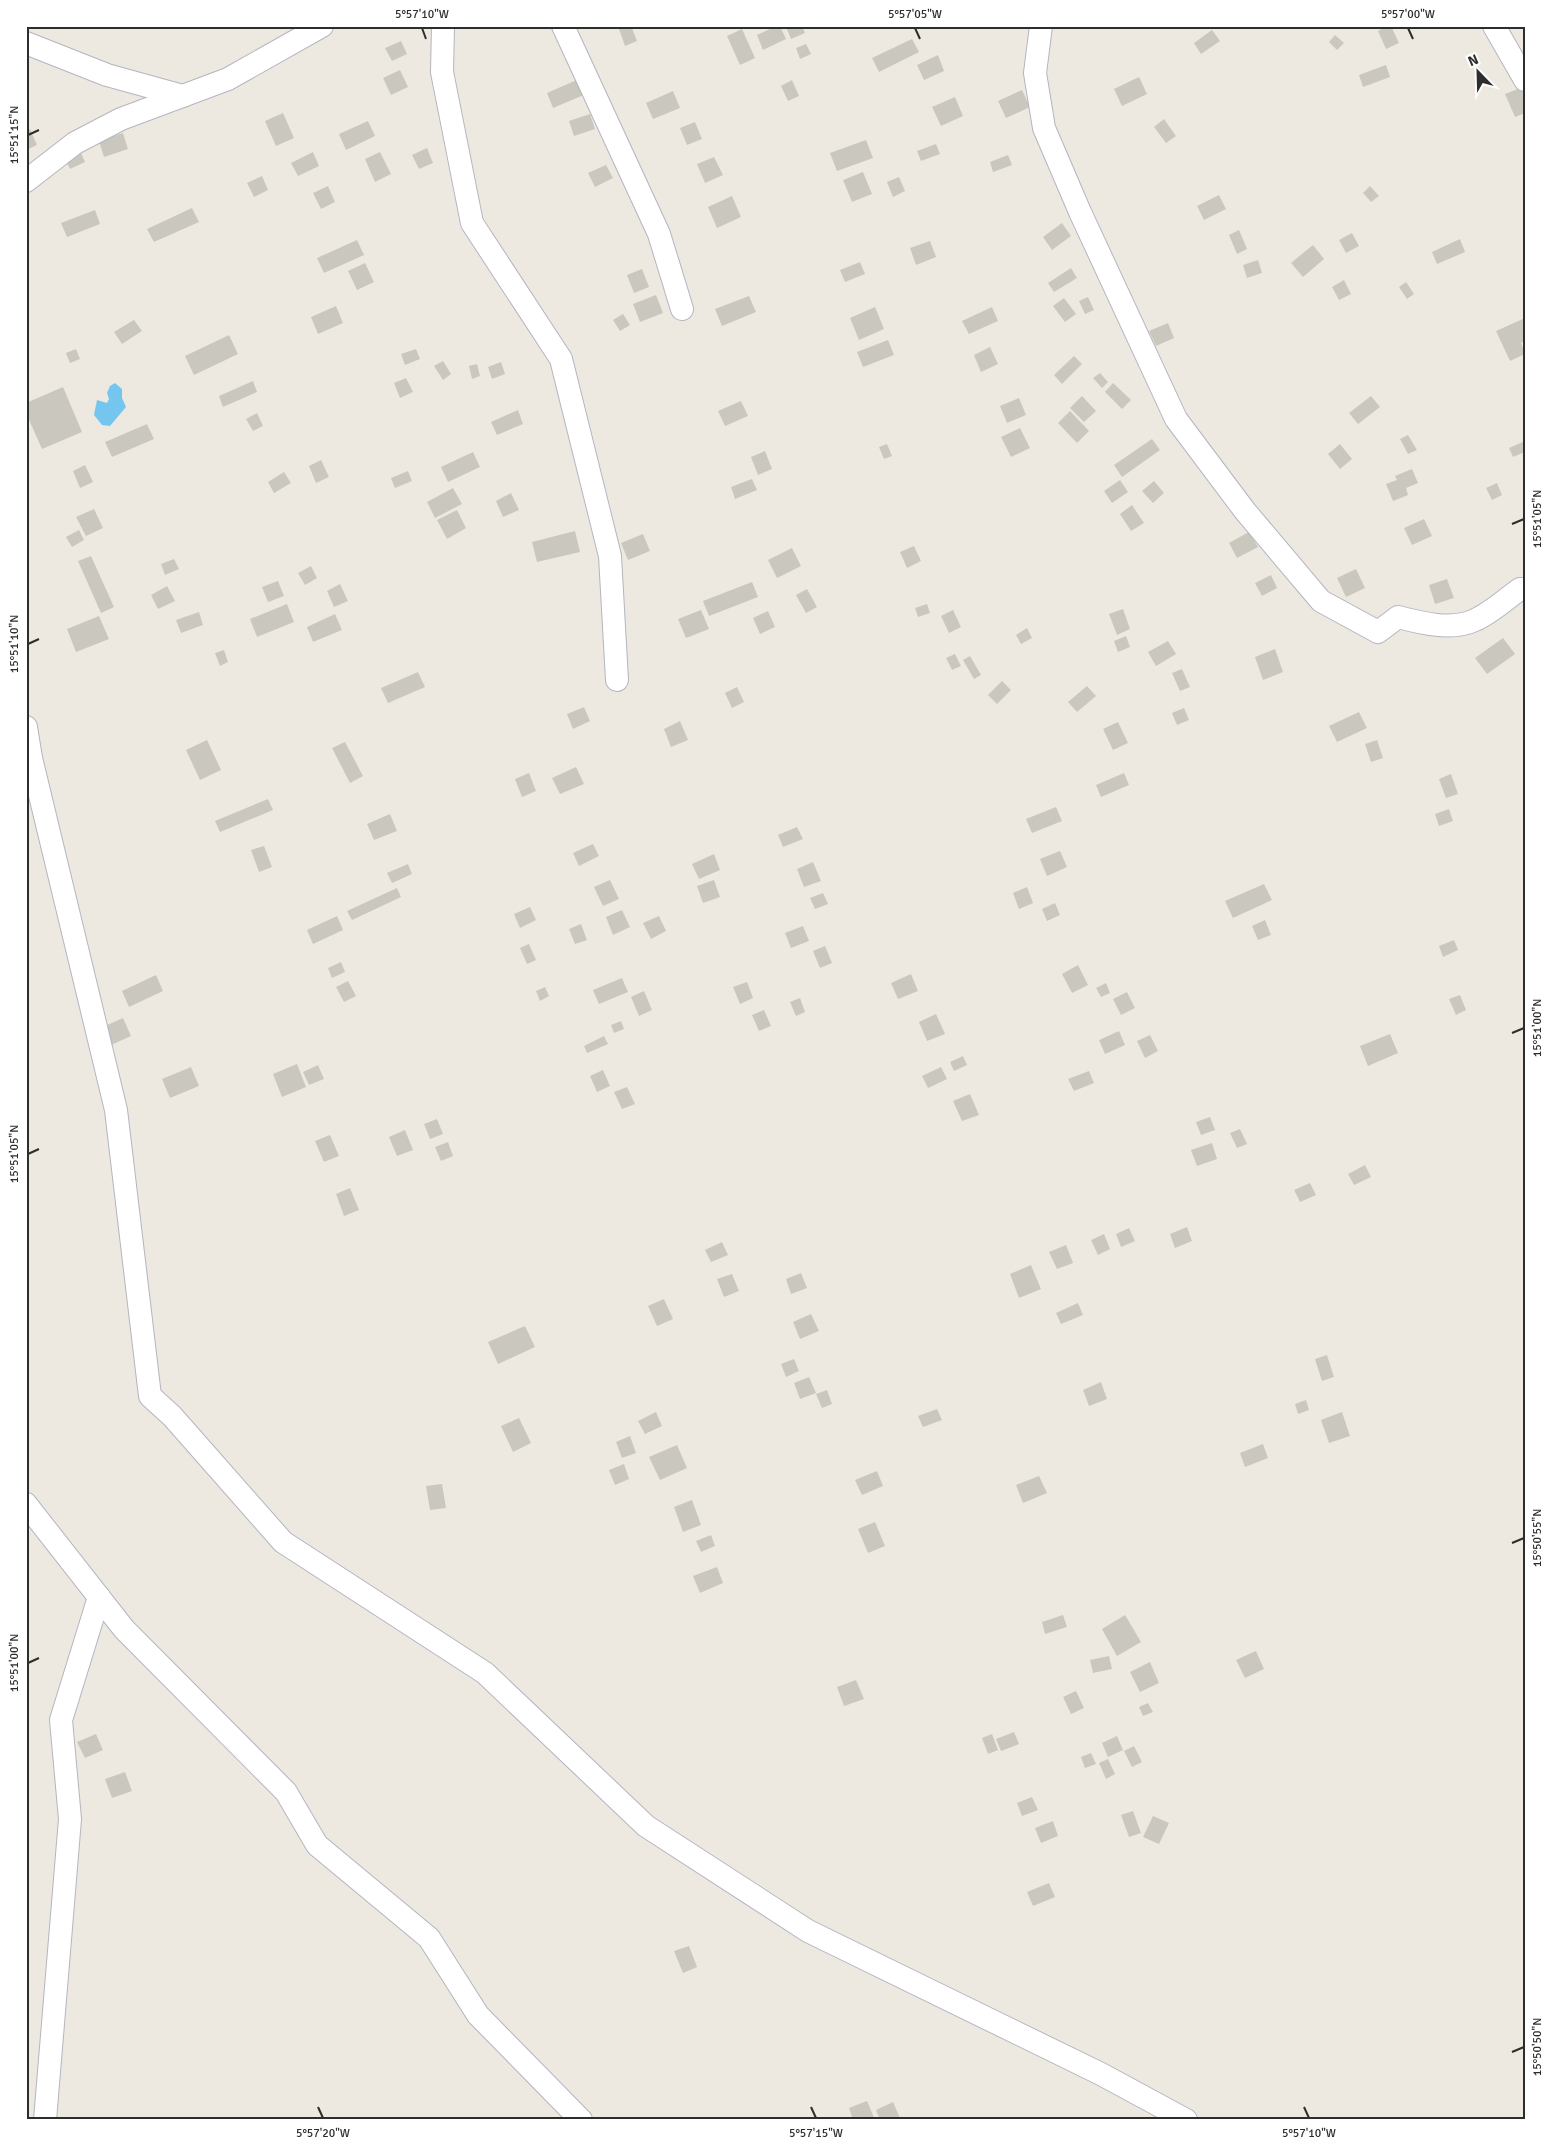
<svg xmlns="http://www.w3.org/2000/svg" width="1551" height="2146" viewBox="0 0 1551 2146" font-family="Signika,sans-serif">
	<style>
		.water { fill: #74c6ef }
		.building { fill: #cac7be }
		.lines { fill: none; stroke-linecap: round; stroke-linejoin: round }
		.minor-casing { stroke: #b3b5c0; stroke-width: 24 }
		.minor { stroke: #fff; stroke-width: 22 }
		.ticks { fill: none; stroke: #2d2d2d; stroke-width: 2 }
		.neatline { fill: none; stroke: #2d2d2d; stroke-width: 2 }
		.ticks-label { font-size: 12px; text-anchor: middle; fill: #2d2d2d }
	</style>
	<rect width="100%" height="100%" fill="#eee9e0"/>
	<!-- water -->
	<polygon class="water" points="115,383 122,389 122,398 126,407 110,426 102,425 94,415 97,400 107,403 109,399 107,393 110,386"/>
	<!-- building -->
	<g class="building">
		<polygon points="627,26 631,26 637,41 625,46 619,29"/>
		<polygon points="776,26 780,26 786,39 763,50 757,35"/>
		<polygon points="788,26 802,26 805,33 791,39 786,27"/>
		<polygon points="1387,26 1391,26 1399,43 1386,49 1378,31"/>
		<polygon points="742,29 755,58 740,65 727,36"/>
		<polygon points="1212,30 1220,41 1201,54 1194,43"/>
		<polygon points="1335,35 1344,43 1337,50 1329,42"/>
		<polygon points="912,39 919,52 879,72 872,58"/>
		<polygon points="401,41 407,54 392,61 385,48"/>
		<polygon points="806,44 811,54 800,59 796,48"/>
		<polygon points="938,55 944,71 924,80 917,65"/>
		<polygon points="1386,65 1390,77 1363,87 1359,75"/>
		<polygon points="400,70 408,87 391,95 383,78"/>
		<polygon points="1139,77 1147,94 1122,106 1114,89"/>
		<polygon points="579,79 586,94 553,108 547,93"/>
		<polygon points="792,80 799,96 788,101 781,86"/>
		<polygon points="1523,87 1525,113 1515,117 1505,94"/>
		<polygon points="1022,90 1030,107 1006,118 998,101"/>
		<polygon points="673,91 680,108 653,119 646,103"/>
		<polygon points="955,97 963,116 941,126 932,107"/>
		<polygon points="283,113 294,138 276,146 265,121"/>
		<polygon points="590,114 595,129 574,136 569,121"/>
		<polygon points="1164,119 1176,136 1166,143 1154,127"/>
		<polygon points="368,121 375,136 346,150 339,134"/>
		<polygon points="695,122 702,139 687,145 680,128"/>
		<polygon points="30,129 37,145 26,150 26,131"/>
		<polygon points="123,133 128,149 104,157 99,141"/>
		<polygon points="866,140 873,158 837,171 830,153"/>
		<polygon points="936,144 940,154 921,161 917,151"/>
		<polygon points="427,148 433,163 419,169 412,155"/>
		<polygon points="80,151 85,162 70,169 65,159"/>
		<polygon points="313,152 319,166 298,176 291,163"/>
		<polygon points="380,152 391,174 375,182 365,159"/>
		<polygon points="1008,155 1012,165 993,172 990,162"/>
		<polygon points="714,157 723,175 705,183 697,164"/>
		<polygon points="606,165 613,178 595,187 588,173"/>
		<polygon points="863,172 872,194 852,202 843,180"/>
		<polygon points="262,176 268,190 254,197 247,183"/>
		<polygon points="899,177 905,191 893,197 887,182"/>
		<polygon points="328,186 335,202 321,209 313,193"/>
		<polygon points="1370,186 1379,196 1371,202 1363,193"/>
		<polygon points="1219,195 1226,209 1204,220 1197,206"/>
		<polygon points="732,196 741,217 717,228 708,207"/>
		<polygon points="192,208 199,222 154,242 147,229"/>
		<polygon points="95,210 100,224 67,237 61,223"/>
		<polygon points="1062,223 1071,236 1052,250 1043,237"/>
		<polygon points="1239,230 1247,249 1237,254 1229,235"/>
		<polygon points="1352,233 1359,246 1346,253 1339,240"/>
		<polygon points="1460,239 1465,252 1437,264 1432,252"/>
		<polygon points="357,240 364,255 324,273 317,258"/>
		<polygon points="930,241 936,257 916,265 910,248"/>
		<polygon points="1313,245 1324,259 1303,277 1291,263"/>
		<polygon points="1258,260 1262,273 1247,278 1243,265"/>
		<polygon points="860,262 865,274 845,282 840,270"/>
		<polygon points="365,263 374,282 357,290 348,271"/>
		<polygon points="1071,268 1077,278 1054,292 1048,283"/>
		<polygon points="642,269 649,287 634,293 627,275"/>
		<polygon points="1344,280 1351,294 1339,300 1332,287"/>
		<polygon points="1406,282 1414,294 1407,299 1399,287"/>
		<polygon points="656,295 663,313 640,322 633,304"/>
		<polygon points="749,296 756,312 722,326 715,309"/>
		<polygon points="1088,297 1094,310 1085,314 1079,301"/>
		<polygon points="1064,298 1076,314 1065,322 1053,306"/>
		<polygon points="336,306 343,323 318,334 311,317"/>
		<polygon points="875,307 884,329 859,340 850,318"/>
		<polygon points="992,307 998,321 969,334 962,321"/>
		<polygon points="623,314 630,325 620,331 613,320"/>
		<polygon points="1525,318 1525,341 1521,343 1525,354 1510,361 1496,331"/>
		<polygon points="134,320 142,331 122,344 114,332"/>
		<polygon points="1168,323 1174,338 1156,346 1149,331"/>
		<polygon points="229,335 238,354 194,375 185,356"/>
		<polygon points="888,340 894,355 863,367 857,352"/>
		<polygon points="990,347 998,364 981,372 974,355"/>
		<polygon points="76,349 80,359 70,363 66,353"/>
		<polygon points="416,349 420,359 405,365 401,354"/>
		<polygon points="1074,356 1082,364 1062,384 1054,375"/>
		<polygon points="443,361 451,374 443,380 434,366"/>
		<polygon points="501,362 505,374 492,379 488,367"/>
		<polygon points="477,364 480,376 472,379 469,366"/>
		<polygon points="1100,373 1108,382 1102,388 1093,378"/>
		<polygon points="406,378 413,392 400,398 394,383"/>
		<polygon points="253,381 257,392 223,407 219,396"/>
		<polygon points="1113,383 1131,400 1122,409 1105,392"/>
		<polygon points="63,387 82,432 42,449 26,413 26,403"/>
		<polygon points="1082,396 1096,411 1084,422 1070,408"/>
		<polygon points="1371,396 1380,407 1358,424 1349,413"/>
		<polygon points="1019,398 1026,415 1007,423 1000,406"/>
		<polygon points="741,401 748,416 725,426 718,411"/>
		<polygon points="518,410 523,424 497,435 491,422"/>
		<polygon points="1070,411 1089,431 1077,443 1058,423"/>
		<polygon points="257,413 263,426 253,431 246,419"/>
		<polygon points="147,424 154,439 112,457 105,442"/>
		<polygon points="1020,428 1030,448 1011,457 1001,437"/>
		<polygon points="1408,435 1417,450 1408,454 1400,439"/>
		<polygon points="1152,439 1160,450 1122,477 1114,465"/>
		<polygon points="1525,441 1525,452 1513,457 1509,448"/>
		<polygon points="887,444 892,456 884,459 879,447"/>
		<polygon points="1340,444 1352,459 1340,469 1328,454"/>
		<polygon points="765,451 772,469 758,475 751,457"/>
		<polygon points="473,452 480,467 448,482 441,467"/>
		<polygon points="321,460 329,477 316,483 309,466"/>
		<polygon points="85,465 93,482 80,488 73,471"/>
		<polygon points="1412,469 1418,483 1406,488 1408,495 1393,501 1386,484 1397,480 1395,476"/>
		<polygon points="408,471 412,481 395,488 391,478"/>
		<polygon points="284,472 291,483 274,493 268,482"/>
		<polygon points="752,479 757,490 735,499 731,487"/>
		<polygon points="1120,480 1128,492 1112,503 1104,491"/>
		<polygon points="1154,481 1164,493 1153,503 1142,491"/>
		<polygon points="1497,483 1502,495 1492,500 1486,488"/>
		<polygon points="453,488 462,504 435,518 427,502"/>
		<polygon points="511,493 519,510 503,517 496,501"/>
		<polygon points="1132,505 1144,523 1131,531 1120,514"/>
		<polygon points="94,509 103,528 86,536 76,517"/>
		<polygon points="457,510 466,528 447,539 437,520"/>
		<polygon points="1424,519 1432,536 1412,545 1404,528"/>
		<polygon points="79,530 84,540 72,547 66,537"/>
		<polygon points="575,531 580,552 537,562 532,542"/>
		<polygon points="1249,532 1258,547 1237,558 1229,543"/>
		<polygon points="643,534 650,551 628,560 621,543"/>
		<polygon points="914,546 921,561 907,568 900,552"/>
		<polygon points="792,548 801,566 777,578 768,560"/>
		<polygon points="91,556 114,607 101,613 78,561"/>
		<polygon points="174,559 179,569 165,575 161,564"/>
		<polygon points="311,566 317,578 305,585 298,573"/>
		<polygon points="1356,569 1365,588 1346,597 1337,578"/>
		<polygon points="1271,575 1277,588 1262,596 1255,583"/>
		<polygon points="1447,579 1454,598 1435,604 1429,585"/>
		<polygon points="278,581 284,596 268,602 262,587"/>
		<polygon points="752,582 758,597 709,616 703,601"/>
		<polygon points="340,584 348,601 334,607 327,591"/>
		<polygon points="167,586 175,601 158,609 151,595"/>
		<polygon points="807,589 817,607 806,613 796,595"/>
		<polygon points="287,604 294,622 257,637 250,619"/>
		<polygon points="927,604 930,613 918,617 915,608"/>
		<polygon points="1123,609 1130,629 1117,635 1109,614"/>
		<polygon points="701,610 709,629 686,638 678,619"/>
		<polygon points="953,610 961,627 949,633 941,616"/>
		<polygon points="768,611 775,627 760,634 753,618"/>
		<polygon points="199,612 203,625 181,633 176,620"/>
		<polygon points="335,614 342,630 313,642 307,627"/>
		<polygon points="99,616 109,639 76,652 67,629"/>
		<polygon points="1027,628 1032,638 1021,644 1016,635"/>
		<polygon points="1126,636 1130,647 1118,652 1114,641"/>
		<polygon points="1503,638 1515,654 1487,674 1475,658"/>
		<polygon points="1168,641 1176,654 1156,666 1148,652"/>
		<polygon points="1275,649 1283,672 1263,680 1255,657"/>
		<polygon points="224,650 228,662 220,666 215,653"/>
		<polygon points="955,654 961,666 952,670 946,658"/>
		<polygon points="970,656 981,675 974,679 963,660"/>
		<polygon points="1182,669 1190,687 1180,691 1172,673"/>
		<polygon points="418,672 425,687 388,703 381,688"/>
		<polygon points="1002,681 1011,690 997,704 988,695"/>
		<polygon points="1087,686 1096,696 1077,712 1068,702"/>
		<polygon points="737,687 744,702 732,708 725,693"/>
		<polygon points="584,707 590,721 573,729 567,714"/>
		<polygon points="1184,708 1189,720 1177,725 1172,713"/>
		<polygon points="1359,712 1367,728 1337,742 1329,726"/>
		<polygon points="680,721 688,740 671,747 664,729"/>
		<polygon points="1118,722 1128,743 1113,750 1103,729"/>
		<polygon points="207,740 221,770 200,780 186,750"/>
		<polygon points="1377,740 1383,758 1371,762 1365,744"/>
		<polygon points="345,742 363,776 350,783 332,748"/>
		<polygon points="576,767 584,784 560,794 552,778"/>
		<polygon points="529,773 536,791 522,797 515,779"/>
		<polygon points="1124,773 1129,785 1101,797 1096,785"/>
		<polygon points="1451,774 1458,794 1446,798 1439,779"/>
		<polygon points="268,799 273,810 220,832 215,821"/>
		<polygon points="1056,807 1062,821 1032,833 1026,819"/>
		<polygon points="1449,809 1453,821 1439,826 1435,814"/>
		<polygon points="390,814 397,831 374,840 367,824"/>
		<polygon points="797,827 803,839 783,847 778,835"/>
		<polygon points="593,844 599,856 579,866 573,853"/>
		<polygon points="264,846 272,867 259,872 251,850"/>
		<polygon points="1060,851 1067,867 1047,876 1040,859"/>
		<polygon points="714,854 720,870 699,879 692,864"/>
		<polygon points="813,862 821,881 804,887 797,869"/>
		<polygon points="408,864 412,874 392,883 387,873"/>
		<polygon points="610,880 619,899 603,906 594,887"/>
		<polygon points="714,880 720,897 703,903 697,886"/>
		<polygon points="1264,884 1272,900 1233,918 1225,901"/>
		<polygon points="1027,887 1033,903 1019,909 1013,893"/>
		<polygon points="397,888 401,897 352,920 347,911"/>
		<polygon points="823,893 828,904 815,909 810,898"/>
		<polygon points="1055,903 1060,915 1047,921 1042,909"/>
		<polygon points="530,907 536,920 520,928 514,914"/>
		<polygon points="622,910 630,927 613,935 606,917"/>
		<polygon points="337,916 343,930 313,944 307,930"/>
		<polygon points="659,916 666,931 651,939 643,923"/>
		<polygon points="1265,920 1271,935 1258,940 1252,926"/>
		<polygon points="581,924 587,940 575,944 569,929"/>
		<polygon points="803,926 809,941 791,948 785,933"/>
		<polygon points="1454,940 1458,950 1443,957 1439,946"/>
		<polygon points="529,944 536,960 527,964 520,948"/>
		<polygon points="825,946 832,963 820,968 813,951"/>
		<polygon points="341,962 345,972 332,978 328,968"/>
		<polygon points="1078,965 1088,985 1072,993 1062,974"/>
		<polygon points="911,974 918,991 898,999 891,983"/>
		<polygon points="156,975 163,991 129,1007 122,991"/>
		<polygon points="622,978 628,992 599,1004 593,990"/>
		<polygon points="348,981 356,996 344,1002 336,987"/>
		<polygon points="747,982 753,998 740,1004 733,987"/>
		<polygon points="1106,983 1110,993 1101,997 1096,988"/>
		<polygon points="545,987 549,996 540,1001 536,991"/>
		<polygon points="644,991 652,1010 639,1016 631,997"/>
		<polygon points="1127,992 1135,1008 1121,1015 1113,999"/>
		<polygon points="1460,995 1466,1010 1456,1015 1449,999"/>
		<polygon points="800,998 805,1012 796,1016 790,1002"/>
		<polygon points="764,1010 771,1026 759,1031 752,1015"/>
		<polygon points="936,1014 945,1034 927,1041 919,1022"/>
		<polygon points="123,1018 131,1036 111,1045 103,1027"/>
		<polygon points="621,1021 624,1029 614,1033 611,1025"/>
		<polygon points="1119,1031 1125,1045 1105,1054 1099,1040"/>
		<polygon points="1390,1034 1398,1053 1368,1066 1360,1046"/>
		<polygon points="1150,1035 1158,1051 1145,1058 1137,1041"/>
		<polygon points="604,1036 608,1044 587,1053 584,1046"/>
		<polygon points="963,1056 967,1065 954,1071 950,1062"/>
		<polygon points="297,1064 306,1087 282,1097 273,1074"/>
		<polygon points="318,1065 324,1079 309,1085 303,1072"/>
		<polygon points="191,1067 199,1086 170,1098 162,1079"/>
		<polygon points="941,1067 947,1079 928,1088 922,1076"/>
		<polygon points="603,1070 610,1086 597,1092 590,1076"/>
		<polygon points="1089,1071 1094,1083 1074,1091 1068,1079"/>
		<polygon points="627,1087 635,1104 622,1109 614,1092"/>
		<polygon points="970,1094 979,1115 962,1121 953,1101"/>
		<polygon points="1210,1117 1215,1130 1201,1135 1196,1122"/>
		<polygon points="437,1119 443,1134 430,1139 424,1124"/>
		<polygon points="1240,1129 1247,1144 1237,1148 1230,1133"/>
		<polygon points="405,1130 413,1150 397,1156 389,1137"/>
		<polygon points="330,1135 339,1156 324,1162 315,1141"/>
		<polygon points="448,1142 453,1156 441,1161 435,1147"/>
		<polygon points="1212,1143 1217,1159 1197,1166 1191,1150"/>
		<polygon points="1365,1165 1371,1177 1354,1185 1348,1174"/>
		<polygon points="1310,1183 1316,1195 1300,1202 1294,1190"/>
		<polygon points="350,1188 359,1210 344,1216 336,1194"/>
		<polygon points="1187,1227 1192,1241 1175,1248 1170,1234"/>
		<polygon points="1129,1228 1135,1241 1121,1247 1116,1234"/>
		<polygon points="1104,1234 1110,1249 1098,1255 1091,1240"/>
		<polygon points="722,1242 728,1255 711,1262 705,1250"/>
		<polygon points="1066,1245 1073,1263 1057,1269 1049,1252"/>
		<polygon points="1031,1265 1041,1289 1019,1298 1010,1274"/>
		<polygon points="801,1273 807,1288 791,1294 786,1279"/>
		<polygon points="732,1274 739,1291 724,1297 717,1279"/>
		<polygon points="664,1299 673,1319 657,1326 648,1306"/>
		<polygon points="1078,1303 1083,1315 1061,1324 1056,1313"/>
		<polygon points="811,1314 819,1331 800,1339 793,1322"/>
		<polygon points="525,1326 535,1347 498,1364 488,1342"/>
		<polygon points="1327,1355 1334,1377 1322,1381 1315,1359"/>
		<polygon points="794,1359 799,1371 786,1377 781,1364"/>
		<polygon points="809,1377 816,1393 800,1399 794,1383"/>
		<polygon points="1101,1382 1107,1399 1089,1406 1083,1390"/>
		<polygon points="827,1390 832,1404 822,1408 816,1394"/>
		<polygon points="1306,1400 1309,1410 1298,1414 1295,1404"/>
		<polygon points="937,1409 942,1420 923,1427 918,1416"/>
		<polygon points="656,1412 662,1426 645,1434 638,1421"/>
		<polygon points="1342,1412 1350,1436 1329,1443 1321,1420"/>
		<polygon points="519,1418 531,1443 513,1452 501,1426"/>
		<polygon points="630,1436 636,1453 622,1458 616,1442"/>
		<polygon points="1263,1444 1268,1458 1245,1467 1240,1453"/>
		<polygon points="677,1445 687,1468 660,1480 649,1457"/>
		<polygon points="624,1464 629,1479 615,1485 609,1470"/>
		<polygon points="877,1471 883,1486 862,1495 855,1480"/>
		<polygon points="1039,1476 1047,1493 1023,1503 1016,1485"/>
		<polygon points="442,1484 446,1508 430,1510 426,1486"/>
		<polygon points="692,1500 701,1525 683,1532 674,1507"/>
		<polygon points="875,1522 885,1546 868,1553 858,1529"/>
		<polygon points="711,1535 715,1546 701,1552 696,1541"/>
		<polygon points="717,1567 723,1583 700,1593 693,1576"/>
		<polygon points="1063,1615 1067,1627 1045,1634 1042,1622"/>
		<polygon points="1125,1615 1141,1642 1117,1656 1102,1629"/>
		<polygon points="1256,1651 1264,1669 1245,1678 1236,1660"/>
		<polygon points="1109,1656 1112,1669 1093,1673 1090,1660"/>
		<polygon points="1150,1662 1159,1683 1140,1692 1130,1672"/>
		<polygon points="856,1680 864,1699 844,1706 837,1687"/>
		<polygon points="1076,1691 1084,1708 1071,1714 1063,1697"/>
		<polygon points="1148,1703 1153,1712 1143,1716 1139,1707"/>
		<polygon points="1014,1732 1019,1744 1001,1751 996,1739"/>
		<polygon points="96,1734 103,1750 85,1758 77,1742"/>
		<polygon points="992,1734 998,1750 988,1754 982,1738"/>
		<polygon points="1117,1736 1123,1750 1108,1757 1102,1743"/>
		<polygon points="1134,1746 1142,1762 1132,1767 1124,1751"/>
		<polygon points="1091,1753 1096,1764 1085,1768 1081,1757"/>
		<polygon points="1108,1759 1115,1774 1106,1779 1099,1763"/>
		<polygon points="125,1772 132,1791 112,1798 105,1779"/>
		<polygon points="1032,1797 1038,1810 1022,1816 1017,1803"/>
		<polygon points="1133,1811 1141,1833 1129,1837 1121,1815"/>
		<polygon points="1153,1816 1169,1823 1159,1844 1143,1837"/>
		<polygon points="1053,1821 1058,1836 1041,1843 1035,1828"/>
		<polygon points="1049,1883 1055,1897 1033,1906 1027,1892"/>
		<polygon points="689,1946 697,1967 683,1973 674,1951"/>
		<polygon points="867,2101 875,2120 853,2120 849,2108"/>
		<polygon points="893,2102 900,2118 880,2120 876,2110"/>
	</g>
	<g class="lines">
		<defs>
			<g id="minor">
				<polyline points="443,26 442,72 472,223 561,359 610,556 617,680"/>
				<polyline points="563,26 659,234 682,309"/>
				<path d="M1041 26 1035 73 1044 128 1080 212 1176 419 1245 511 1321 601 1378 632 1398 617C1421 623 1452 631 1475 620 1491 613 1506 599 1520 589H1525"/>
				<polyline points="1494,26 1525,80"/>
				<polyline points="26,43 107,75 183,96"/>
				<polyline points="26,181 75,143 121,119 228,79 322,26"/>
				<polyline points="26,727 31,758 27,773"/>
				<polyline points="31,758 116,1110 150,1396 172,1416 283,1542 485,1673 646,1826 808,1931 1101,2074 1186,2120"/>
				<polyline points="26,1504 124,1629 286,1792 317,1845 429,1938 478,2015 581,2120"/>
				<polyline points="45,2120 70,1819 61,1720 99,1597"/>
			</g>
		</defs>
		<!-- minor casing -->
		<use href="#minor" class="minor-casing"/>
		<!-- minor -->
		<use href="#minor" class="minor"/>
	</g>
	<!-- ticks -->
	<path class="ticks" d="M422 28 426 39M915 28 920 39M1408 28 1413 39M28 135 39 130M1512 524 1524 519M28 644 39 639M1512 1033 1524 1028M28 1154 39 1149M1512 1543 1524 1538M28 1663 39 1658M1512 2052 1524 2047M318 2107 323 2118M811 2107 816 2118M1304 2107 1309 2118"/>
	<!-- border -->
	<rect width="1551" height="2146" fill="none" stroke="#ffffff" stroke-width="55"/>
	<!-- north arrow -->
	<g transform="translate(1478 72) rotate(337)" stroke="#ffffff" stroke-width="4" paint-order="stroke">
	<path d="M0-4L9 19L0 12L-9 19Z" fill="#2d2d2d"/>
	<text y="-8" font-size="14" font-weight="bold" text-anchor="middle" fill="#2d2d2d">N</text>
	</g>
	<rect x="28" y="28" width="1496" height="2090" class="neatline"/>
	<g class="ticks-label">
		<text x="422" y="18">5°57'10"W</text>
		<text x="915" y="18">5°57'05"W</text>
		<text x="1408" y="18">5°57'00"W</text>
		<text transform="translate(14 135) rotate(-90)" y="4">15°51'15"N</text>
		<text transform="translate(1537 519) rotate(-90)" y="4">15°51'05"N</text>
		<text transform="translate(14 644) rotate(-90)" y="4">15°51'10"N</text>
		<text transform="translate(1537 1028) rotate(-90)" y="4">15°51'00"N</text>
		<text transform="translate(14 1154) rotate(-90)" y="4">15°51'05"N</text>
		<text transform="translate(1537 1538) rotate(-90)" y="4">15°50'55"N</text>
		<text transform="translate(14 1663) rotate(-90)" y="4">15°51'00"N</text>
		<text transform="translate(1537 2047) rotate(-90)" y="4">15°50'50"N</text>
		<text x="323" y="2137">5°57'20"W</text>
		<text x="816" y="2137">5°57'15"W</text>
		<text x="1309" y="2137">5°57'10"W</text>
	</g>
</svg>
